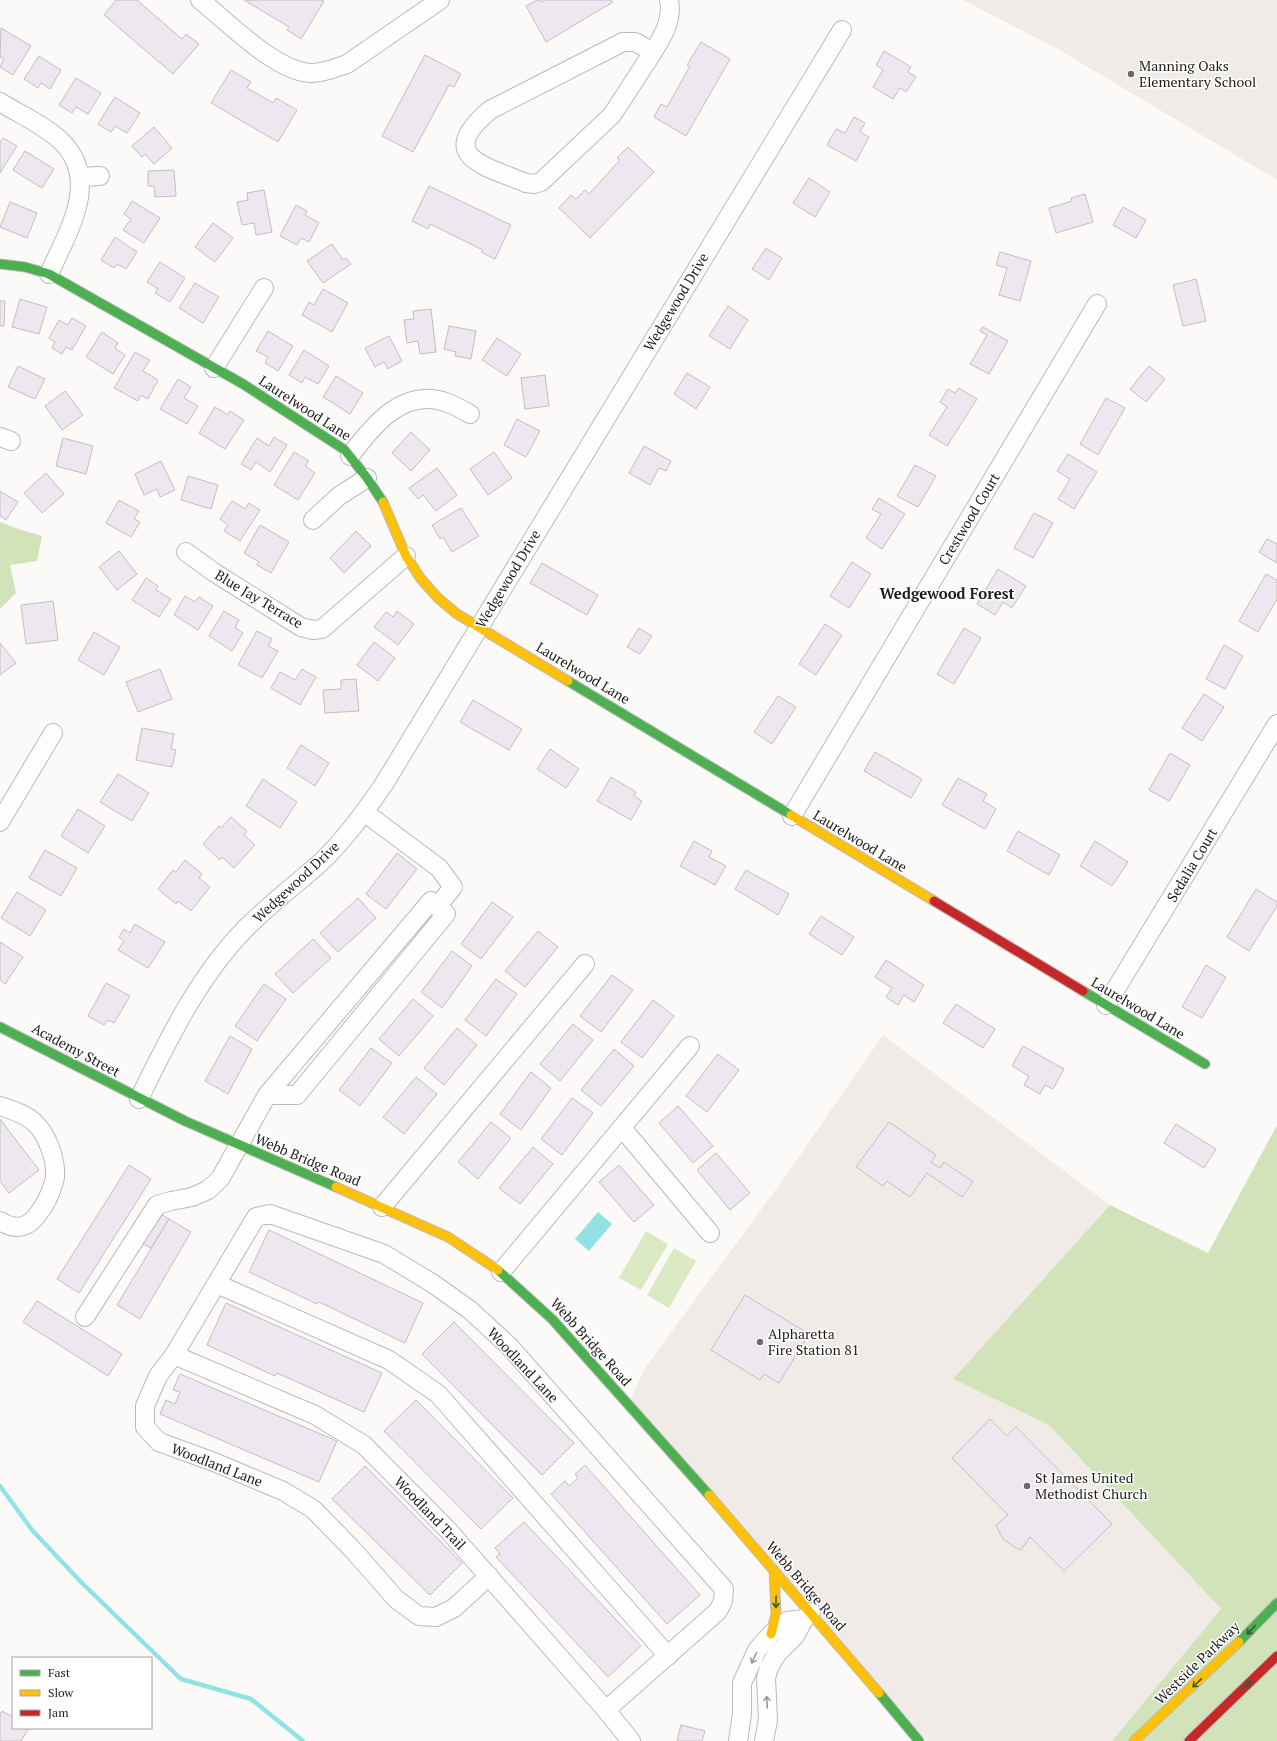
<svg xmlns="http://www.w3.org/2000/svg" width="1277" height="1741" viewBox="0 0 1277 1741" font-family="'PT Serif',serif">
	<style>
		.built { fill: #f1ebe7 }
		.green { fill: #dae9c2 }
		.forest { fill: #d3e3b9 }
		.water { fill: #91e2e3 }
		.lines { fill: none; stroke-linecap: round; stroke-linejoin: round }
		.stream { stroke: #91e2e3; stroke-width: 4.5 }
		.building { fill: #eee7f0; stroke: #c0bfbf }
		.street-casing { stroke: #bcbab9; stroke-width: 20 }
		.fast-casing { stroke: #bcbab9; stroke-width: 11 }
		.slow-casing { stroke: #bcbab9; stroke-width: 11 }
		.jam-casing { stroke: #bcbab9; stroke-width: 11 }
		.street { stroke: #fffefe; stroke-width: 18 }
		.fast { stroke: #4caf50; stroke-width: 9 }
		.slow { stroke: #ffc107; stroke-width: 9 }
		.jam { stroke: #c62828; stroke-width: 9 }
		.oneway { stroke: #325e33 }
		.oneway2 { stroke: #999898 }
		.poi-dot { fill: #6b6a68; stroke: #fff; stroke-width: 1.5 }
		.labels { text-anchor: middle; stroke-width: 3; stroke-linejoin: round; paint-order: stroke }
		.poi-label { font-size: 14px; fill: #1d1c1b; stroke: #fff; text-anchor: start }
		.street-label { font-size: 14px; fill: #1d1c1b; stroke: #fff }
		.neighbourhood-label { font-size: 15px; font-weight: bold; fill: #1d1c1b; stroke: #fff }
	</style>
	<rect width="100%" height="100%" fill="#fcfaf8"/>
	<!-- built -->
	<g class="built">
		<polygon points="963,0 1277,0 1277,180 1056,48"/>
		<polygon points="883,1035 1110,1205 953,1379 1049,1425 1222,1610 1112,1741 927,1741 628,1405 645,1368 787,1174"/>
	</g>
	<!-- green -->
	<g class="green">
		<polygon points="646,1231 668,1244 641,1290 619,1278"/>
		<polygon points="674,1248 696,1261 669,1308 647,1295"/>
	</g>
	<!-- forest -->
	<g class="forest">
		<polygon points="0,522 18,529 42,536 37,561 10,565 16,593 0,609"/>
		<polygon points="1277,1125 1277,1741 1112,1741 1221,1609 1049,1425 953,1379 1110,1205 1208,1253"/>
	</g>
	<!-- water -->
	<polygon class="water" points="598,1212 612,1224 589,1251 575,1239"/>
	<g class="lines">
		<!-- stream -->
		<polyline class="stream" points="0,1486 32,1530 82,1583 181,1679 251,1699 303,1741"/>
	</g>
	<!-- building -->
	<g class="building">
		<polygon points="116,0 137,0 182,39 186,34 199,44 173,74 104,15"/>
		<polygon points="244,0 321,0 324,1 301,39 287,30 289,27"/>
		<polygon points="537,0 541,0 542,2 545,0 611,0 613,2 546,42 526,6"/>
		<polygon points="1,28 31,46 13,75 0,67 4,59 0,57"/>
		<polygon points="701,42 730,59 686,136 654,117 661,104 667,107 690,66 687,65"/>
		<polygon points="884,51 911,67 908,72 916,77 906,92 900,88 893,99 873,87 883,70 876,65"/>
		<polygon points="425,55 461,74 454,87 449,85 413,152 382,136"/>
		<polygon points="39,56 61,70 50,89 41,83 38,88 24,79"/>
		<polygon points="231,70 251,82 247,88 273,103 276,98 297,110 278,142 211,103"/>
		<polygon points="76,78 101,93 88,114 76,107 72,113 59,105"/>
		<polygon points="115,97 140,113 127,133 115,126 111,132 98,124"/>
		<polygon points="854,117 865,123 860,132 869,137 856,161 827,145 836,129 845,133"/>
		<polygon points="154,127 172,148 154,164 145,154 142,157 132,146"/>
		<polygon points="3,138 17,146 0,173 0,142"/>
		<polygon points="628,147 654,172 590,238 559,208 571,195 576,199 585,190 589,194 620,160 617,158"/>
		<polygon points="25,151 54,169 42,188 13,170"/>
		<polygon points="174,170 176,196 155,197 154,186 148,186 148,171"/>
		<polygon points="809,178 830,192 815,217 793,203"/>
		<polygon points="429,186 511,225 495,259 481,252 483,250 430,224 428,229 412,221"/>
		<polygon points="264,190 272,232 256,235 254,223 242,225 237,202 248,200 247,193"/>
		<polygon points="1085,194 1093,222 1056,233 1049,208 1072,201 1071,198"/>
		<polygon points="132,201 160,218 144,243 123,230 131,219 124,214"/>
		<polygon points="10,202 37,213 27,238 0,227"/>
		<polygon points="296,205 307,211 305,215 319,223 309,242 301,238 297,245 280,236"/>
		<polygon points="1123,207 1146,220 1136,238 1113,225"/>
		<polygon points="213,223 233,238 215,262 195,247"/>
		<polygon points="115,237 137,252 126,269 117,264 114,268 101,260"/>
		<polygon points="332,244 343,260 346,258 351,264 323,283 307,261"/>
		<polygon points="766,248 782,258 769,280 752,269"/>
		<polygon points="1000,252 1031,261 1020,301 999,295 1007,268 996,265"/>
		<polygon points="160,262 185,278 170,302 155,293 158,289 147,282"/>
		<polygon points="1196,279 1206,321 1183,326 1173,285"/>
		<polygon points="195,283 219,297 203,323 179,308"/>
		<polygon points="323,289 348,303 332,332 302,315 309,302 314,305"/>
		<polygon points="20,299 47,307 39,334 12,327"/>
		<polygon points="0,301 5,301 4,326 0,326"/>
		<polygon points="728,306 748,320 730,349 709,336"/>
		<polygon points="431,309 436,352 420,354 418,341 407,343 404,320 414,319 413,311"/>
		<polygon points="72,318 86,326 72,350 66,347 62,354 52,348 55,342 49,338 59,320 68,325"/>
		<polygon points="449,326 476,331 471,359 455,356 456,352 444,349"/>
		<polygon points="983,327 1008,341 989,374 970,364 987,335 980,331"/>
		<polygon points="268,331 293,346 278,371 265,363 268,357 256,351"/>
		<polygon points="102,332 118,343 115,348 125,355 113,374 86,357"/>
		<polygon points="389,336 402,361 388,369 384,362 375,367 365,348"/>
		<polygon points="497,338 521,354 507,376 482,360"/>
		<polygon points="304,350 329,366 318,384 305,377 302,383 289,375"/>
		<polygon points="135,352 150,360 143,371 158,380 148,399 141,395 138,401 114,388"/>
		<polygon points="18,366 45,379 35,399 8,387"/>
		<polygon points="1149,366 1165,379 1146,402 1130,389"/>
		<polygon points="687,373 710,387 696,409 674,394"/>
		<polygon points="545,375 549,406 525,409 521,378"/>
		<polygon points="336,376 363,393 350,414 323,397"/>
		<polygon points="178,379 191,387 184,398 198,406 187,424 160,409"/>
		<polygon points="959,388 977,399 947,446 929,435 947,407 940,402 948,389 955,393"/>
		<polygon points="65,391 83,415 62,430 45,406"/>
		<polygon points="1106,398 1125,408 1098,455 1080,444"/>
		<polygon points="215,407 228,415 230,411 244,420 225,449 199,433"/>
		<polygon points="517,419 540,431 526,457 504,445"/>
		<polygon points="411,432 430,450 411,471 392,453"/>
		<polygon points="274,437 287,445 270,472 256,462 251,470 241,464 257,438 269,446"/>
		<polygon points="63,438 93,446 86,474 56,466"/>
		<polygon points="644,446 671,461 666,471 659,468 650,485 629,473"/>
		<polygon points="294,452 309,461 305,466 315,473 298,500 274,485"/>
		<polygon points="494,452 512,478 488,495 470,469"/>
		<polygon points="1068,454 1097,472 1074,509 1058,499 1070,479 1057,471"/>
		<polygon points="161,461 175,490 160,497 157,489 144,495 135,474"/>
		<polygon points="915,465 936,476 918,507 897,496"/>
		<polygon points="437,468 457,495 436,511 423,495 418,499 409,488"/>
		<polygon points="46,473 64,494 42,513 24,493"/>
		<polygon points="188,476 218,485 211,509 181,500"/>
		<polygon points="0,491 18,502 6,520 0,516"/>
		<polygon points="879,498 905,514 882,549 866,538 881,514 872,509"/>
		<polygon points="119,500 139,511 134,519 140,522 131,537 106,523"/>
		<polygon points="232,501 245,509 249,503 260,510 240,541 224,531 228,525 220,519"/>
		<polygon points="461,508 479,536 452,552 443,537 440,539 432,525"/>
		<polygon points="1034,513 1053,523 1033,558 1014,548"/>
		<polygon points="260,525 289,542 271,573 257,565 259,562 244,553"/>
		<polygon points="356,531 371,546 344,573 330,558"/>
		<polygon points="1267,539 1277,544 1277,563 1259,552"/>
		<polygon points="119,551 137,574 117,590 99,567"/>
		<polygon points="852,562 871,574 849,608 830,596"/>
		<polygon points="542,563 598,595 587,615 530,583"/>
		<polygon points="998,569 1026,586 1012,608 1003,602 995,615 977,604"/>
		<polygon points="1266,574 1277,580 1277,599 1258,632 1239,621"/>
		<polygon points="146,578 158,586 156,590 171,599 159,617 132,600"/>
		<polygon points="185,596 195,602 199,597 213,606 198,630 174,615"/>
		<polygon points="53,601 58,640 26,644 21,605"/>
		<polygon points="224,611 239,620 235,628 243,633 232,651 209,636"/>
		<polygon points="397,611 414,624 398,645 374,627 386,612 393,617"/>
		<polygon points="825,624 842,635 816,675 799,664"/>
		<polygon points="639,628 652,636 640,654 627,647"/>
		<polygon points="964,628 981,638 954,684 937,674"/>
		<polygon points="257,631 272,639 268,646 278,651 262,678 238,665"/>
		<polygon points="94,632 120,647 104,675 78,660"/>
		<polygon points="374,642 395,658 378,681 357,665"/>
		<polygon points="0,643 16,663 0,675"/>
		<polygon points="1224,645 1243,656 1225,689 1206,679"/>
		<polygon points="160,669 172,699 138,712 126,682"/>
		<polygon points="302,669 316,677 300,705 271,688 280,672 295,680"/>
		<polygon points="356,679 359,711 325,713 323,690 341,689 341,680"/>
		<polygon points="1204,694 1224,707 1202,741 1182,728"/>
		<polygon points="778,696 796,707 772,744 754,732"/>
		<polygon points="473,700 522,729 509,750 460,722"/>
		<polygon points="142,728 174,734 171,749 176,750 172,767 136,760"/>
		<polygon points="301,745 329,763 315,786 287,768"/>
		<polygon points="550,749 579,769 566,788 537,769"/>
		<polygon points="875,752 922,779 911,798 864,771"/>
		<polygon points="1170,753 1190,765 1169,801 1149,790"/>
		<polygon points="118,774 149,793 132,821 100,802"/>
		<polygon points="611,777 636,792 634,796 642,801 631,820 597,801"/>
		<polygon points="958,778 987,794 983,801 996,809 985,829 942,805"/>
		<polygon points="263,779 297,802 280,828 246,806"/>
		<polygon points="78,809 105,826 88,853 61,836"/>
		<polygon points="231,817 247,831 244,835 255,845 234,868 222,857 220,860 203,844 219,826 221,828"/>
		<polygon points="1018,831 1060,855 1049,875 1007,851"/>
		<polygon points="694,841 712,851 709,857 726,866 715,885 680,866"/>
		<polygon points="1095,841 1128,862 1112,886 1080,866"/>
		<polygon points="45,850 77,868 61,896 29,878"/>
		<polygon points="397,853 417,869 386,909 366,894"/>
		<polygon points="185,860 202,874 199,878 210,887 191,911 178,901 176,904 158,889 173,870 176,872"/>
		<polygon points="746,870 789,894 778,915 735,889"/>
		<polygon points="1256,889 1277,902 1277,906 1249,951 1227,937"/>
		<polygon points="17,892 46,910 30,936 1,918"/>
		<polygon points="358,898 376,918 338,952 320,933"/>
		<polygon points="492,902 513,917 481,959 461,944"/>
		<polygon points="821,916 854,937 842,955 809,934"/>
		<polygon points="135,924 165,942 148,968 118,950 124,941 119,937 124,929 130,933"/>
		<polygon points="538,931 558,947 525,987 505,971"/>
		<polygon points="313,939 331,958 293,993 275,974"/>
		<polygon points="0,942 23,957 5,984 0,980"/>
		<polygon points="452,951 472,966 442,1008 421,992"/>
		<polygon points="886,960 924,985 914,1002 904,995 898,1005 886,997 892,988 875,977"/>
		<polygon points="1206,965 1226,977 1202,1018 1182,1007"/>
		<polygon points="612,975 633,990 601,1032 580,1016"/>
		<polygon points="496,979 517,994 486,1036 465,1020"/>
		<polygon points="106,983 130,996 114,1023 108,1020 104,1025 88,1016"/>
		<polygon points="264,984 286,999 257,1041 235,1026"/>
		<polygon points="413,999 433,1016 399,1056 379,1039"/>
		<polygon points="653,1000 674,1016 642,1058 621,1042"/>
		<polygon points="956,1004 995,1029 983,1048 943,1023"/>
		<polygon points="573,1024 593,1040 560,1081 540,1064"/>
		<polygon points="457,1028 477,1045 444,1085 424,1068"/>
		<polygon points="230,1036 252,1049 228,1094 205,1081"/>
		<polygon points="1023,1046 1064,1069 1053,1089 1045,1085 1040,1094 1024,1085 1029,1076 1012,1066"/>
		<polygon points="371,1048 392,1063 360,1106 339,1090"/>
		<polygon points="614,1049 634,1066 601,1106 581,1090"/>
		<polygon points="718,1054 739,1070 707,1112 686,1096"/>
		<polygon points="531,1072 551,1088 521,1130 500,1114"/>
		<polygon points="416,1077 437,1094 404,1134 383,1117"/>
		<polygon points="572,1098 593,1113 562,1155 541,1139"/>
		<polygon points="678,1106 713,1146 693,1163 659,1123"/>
		<polygon points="0,1119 39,1170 9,1193 0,1181"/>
		<polygon points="491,1122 511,1138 478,1179 458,1162"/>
		<polygon points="889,1122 936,1155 931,1162 940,1168 944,1162 973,1182 962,1197 927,1173 910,1197 887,1181 883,1186 856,1167"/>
		<polygon points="1176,1124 1216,1149 1204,1168 1164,1143"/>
		<polygon points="533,1147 553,1164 520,1204 499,1188"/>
		<polygon points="716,1153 750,1193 730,1210 697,1170"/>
		<polygon points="129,1165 151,1179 79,1293 57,1279"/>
		<polygon points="619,1165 654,1205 634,1222 599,1182"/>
		<polygon points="161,1214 169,1219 151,1248 143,1244"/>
		<polygon points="169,1219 191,1232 140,1319 117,1305"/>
		<polygon points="269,1230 423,1303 405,1343 319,1302 317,1304 249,1272"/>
		<polygon points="745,1295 809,1334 779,1383 764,1374 760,1380 711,1350"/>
		<polygon points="37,1301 122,1354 108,1376 23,1322"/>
		<polygon points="226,1303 382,1373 364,1412 277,1373 275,1376 207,1345"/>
		<polygon points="454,1322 574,1443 542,1475 422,1354"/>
		<polygon points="180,1374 337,1441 319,1482 160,1414 166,1400 175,1404 180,1392 173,1390"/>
		<polygon points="416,1400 513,1498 481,1529 384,1431"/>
		<polygon points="990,1419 1007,1436 1016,1427 1112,1524 1064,1571 1030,1537 1021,1550 1016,1548 1003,1539 996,1525 1008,1515 952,1458"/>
		<polygon points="585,1465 700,1595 667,1624 551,1494 565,1481 569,1486 578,1478 575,1474"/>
		<polygon points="365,1466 462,1563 430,1595 332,1499"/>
		<polygon points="524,1522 641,1646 608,1677 496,1557 500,1554 495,1548"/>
		<polygon points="2,1711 13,1717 13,1728 29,1728 21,1741 0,1741 0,1714"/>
		<polygon points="681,1725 705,1731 702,1741 677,1741"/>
	</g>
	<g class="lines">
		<defs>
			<g id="street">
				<path d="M200 0C228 22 276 72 311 73 324 73 335 68 347 64L440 0"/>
				<path d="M623 42H635L653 52 612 115 541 182 534 184 526 183C486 166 434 157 490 110Z"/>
				<path d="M653 52C663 36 673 20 669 0"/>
				<path d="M0 102C19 114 46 126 62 142 101 181 67 233 49 274"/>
				<polyline points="80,177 100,176"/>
				<polyline points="214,368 264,288"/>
				<polyline points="0,437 11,441"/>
				<path d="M350 456C373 425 404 386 448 403 456 406 463 410 470 414"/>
				<polyline points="313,520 339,496 367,478"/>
				<polyline points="186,552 215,573 301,627 313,630 322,629 406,556"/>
				<polyline points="364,812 439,868 453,887 437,907"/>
				<polyline points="792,816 1097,304"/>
				<polyline points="0,822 53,733"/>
				<polyline points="1106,1005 1277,724"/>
				<path d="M139 1099C169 1038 198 977 246 928 269 905 295 885 319 864 344 841 365 812 384 784L842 30"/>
				<path d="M0 1106C12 1110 26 1114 35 1123 48 1136 56 1159 55 1177 54 1185 50 1193 47 1200 36 1220 24 1236 0 1221"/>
				<polyline points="622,1128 710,1233"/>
				<polyline points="382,1207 585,964"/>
				<polyline points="501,1272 690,1046"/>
				<polyline points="217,1284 389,1360 438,1394 668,1656"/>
				<polyline points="85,1317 157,1205 171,1201 192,1197 208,1190 220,1179 267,1095 431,901 446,914 297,1095 267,1095"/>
				<polyline points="174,1355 315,1415 364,1445 447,1529 606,1710 631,1741"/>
				<polyline points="489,1576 454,1608 436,1617 419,1616 396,1599 353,1550 313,1509 283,1491 214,1462 159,1442 145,1427 145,1406 158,1376 174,1355 256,1217 270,1214 384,1254 432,1283 470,1310 509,1346 724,1589 723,1601 718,1611 606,1710"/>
				<polyline points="738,1741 742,1714 742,1683 757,1650 771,1634 787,1621 804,1619 811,1612"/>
				<polyline points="764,1741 768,1720 766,1678 769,1667 777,1654 795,1636 804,1619"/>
			</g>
			<g id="fast">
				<polyline points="0,264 25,267 49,274 243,384 345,450 367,478 383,502"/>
				<polyline points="568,681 791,815"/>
				<polyline points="1083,991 1205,1064"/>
				<polyline points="0,1027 185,1121 336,1187"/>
				<polyline points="498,1270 552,1319 709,1495"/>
				<polyline points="1239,1642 1277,1603"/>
				<polyline points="879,1693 919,1741"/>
			</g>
			<g id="slow">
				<polyline points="383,502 406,556 421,579 438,598 457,614 568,681"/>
				<polyline points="791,815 934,901"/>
				<polyline points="336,1187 448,1237 498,1270"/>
				<polyline points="709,1495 879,1693"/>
				<polyline points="771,1634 776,1614 774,1570"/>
				<polyline points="1134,1741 1239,1642"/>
			</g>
			<g id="jam">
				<polyline points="934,901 1083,991"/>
				<polyline points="1189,1741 1277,1656"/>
			</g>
		</defs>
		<!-- street casing -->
		<use href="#street" class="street-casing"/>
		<!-- fast casing -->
		<use href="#fast" class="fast-casing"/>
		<!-- slow casing -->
		<use href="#slow" class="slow-casing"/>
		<!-- jam casing -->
		<use href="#jam" class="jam-casing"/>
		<!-- street -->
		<use href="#street" class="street"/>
		<!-- fast -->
		<use href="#fast" class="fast"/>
		<!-- slow -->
		<use href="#slow" class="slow"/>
		<!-- jam -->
		<use href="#jam" class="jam"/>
	</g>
	<!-- one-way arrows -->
	<defs><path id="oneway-shaft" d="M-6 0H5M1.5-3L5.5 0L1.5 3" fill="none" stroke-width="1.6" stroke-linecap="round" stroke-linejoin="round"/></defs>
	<g class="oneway">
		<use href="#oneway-shaft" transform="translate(776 1602) rotate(91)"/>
		<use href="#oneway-shaft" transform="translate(1251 1630) rotate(134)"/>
		<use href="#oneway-shaft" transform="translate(1197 1683) rotate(136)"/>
		<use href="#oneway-shaft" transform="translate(1247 1685) rotate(-44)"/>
	</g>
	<g class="oneway2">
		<use href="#oneway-shaft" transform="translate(754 1658) rotate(114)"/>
		<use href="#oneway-shaft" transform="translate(767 1702) rotate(-93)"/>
	</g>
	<!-- markers -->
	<g class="poi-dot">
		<circle cx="1131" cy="74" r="4"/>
		<circle cx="760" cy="1342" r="4"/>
		<circle cx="1027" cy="1486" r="4"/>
	</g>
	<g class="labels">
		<!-- poi labels -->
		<g class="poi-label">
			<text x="1139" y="71">Manning Oaks<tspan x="1139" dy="16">Elementary School</tspan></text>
			<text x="768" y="1339">Alpharetta<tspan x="768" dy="16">Fire Station 81</tspan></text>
			<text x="1035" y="1483">St James United<tspan x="1035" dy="16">Methodist Church</tspan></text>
		</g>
		<!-- street labels -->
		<g class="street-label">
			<text transform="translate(676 302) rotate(-59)" y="5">Wedgewood Drive</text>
			<text transform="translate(305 408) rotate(33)" y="5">Laurelwood Lane</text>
			<text transform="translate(969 519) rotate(-59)" y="5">Crestwood Court</text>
			<text transform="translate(508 579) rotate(-59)" y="5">Wedgewood Drive</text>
			<text transform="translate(259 599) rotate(31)" y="5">Blue Jay Terrace</text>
			<text transform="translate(583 673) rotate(31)" y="5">Laurelwood Lane</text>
			<text transform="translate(860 841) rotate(31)" y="5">Laurelwood Lane</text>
			<text transform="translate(1192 865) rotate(-59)" y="5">Sedalia Court</text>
			<text transform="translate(296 882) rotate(-43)" y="5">Wedgewood Drive</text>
			<text transform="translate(1138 1008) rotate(31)" y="5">Laurelwood Lane</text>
			<text transform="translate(76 1050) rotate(28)" y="5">Academy Street</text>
			<text transform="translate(308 1160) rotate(23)" y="5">Webb Bridge Road</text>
			<text transform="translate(591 1342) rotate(48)" y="5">Webb Bridge Road</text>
			<text transform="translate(523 1365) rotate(47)" y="5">Woodland Lane</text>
			<text transform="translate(217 1465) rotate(21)" y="5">Woodland Lane</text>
			<text transform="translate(430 1513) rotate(46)" y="5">Woodland Trail</text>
			<text transform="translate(806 1586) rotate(49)" y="5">Webb Bridge Road</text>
			<text transform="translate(1197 1663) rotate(-44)" y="5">Westside Parkway</text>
		</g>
		<!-- neighbourhood labels -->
		<g class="neighbourhood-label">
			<text x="947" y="599">Wedgewood Forest</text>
		</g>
	</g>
	<!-- legend -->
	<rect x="12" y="1657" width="140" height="72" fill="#ffffff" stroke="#a5a4a4"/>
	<rect x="20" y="1670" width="20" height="6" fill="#4caf50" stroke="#a5a4a4"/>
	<text x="48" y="1677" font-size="12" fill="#1d1c1b">Fast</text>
	<rect x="20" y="1690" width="20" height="6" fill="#ffc107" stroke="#a5a4a4"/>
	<text x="48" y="1697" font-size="12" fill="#1d1c1b">Slow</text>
	<rect x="20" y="1710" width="20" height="6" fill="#c62828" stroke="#a5a4a4"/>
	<text x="48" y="1717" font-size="12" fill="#1d1c1b">Jam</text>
</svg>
